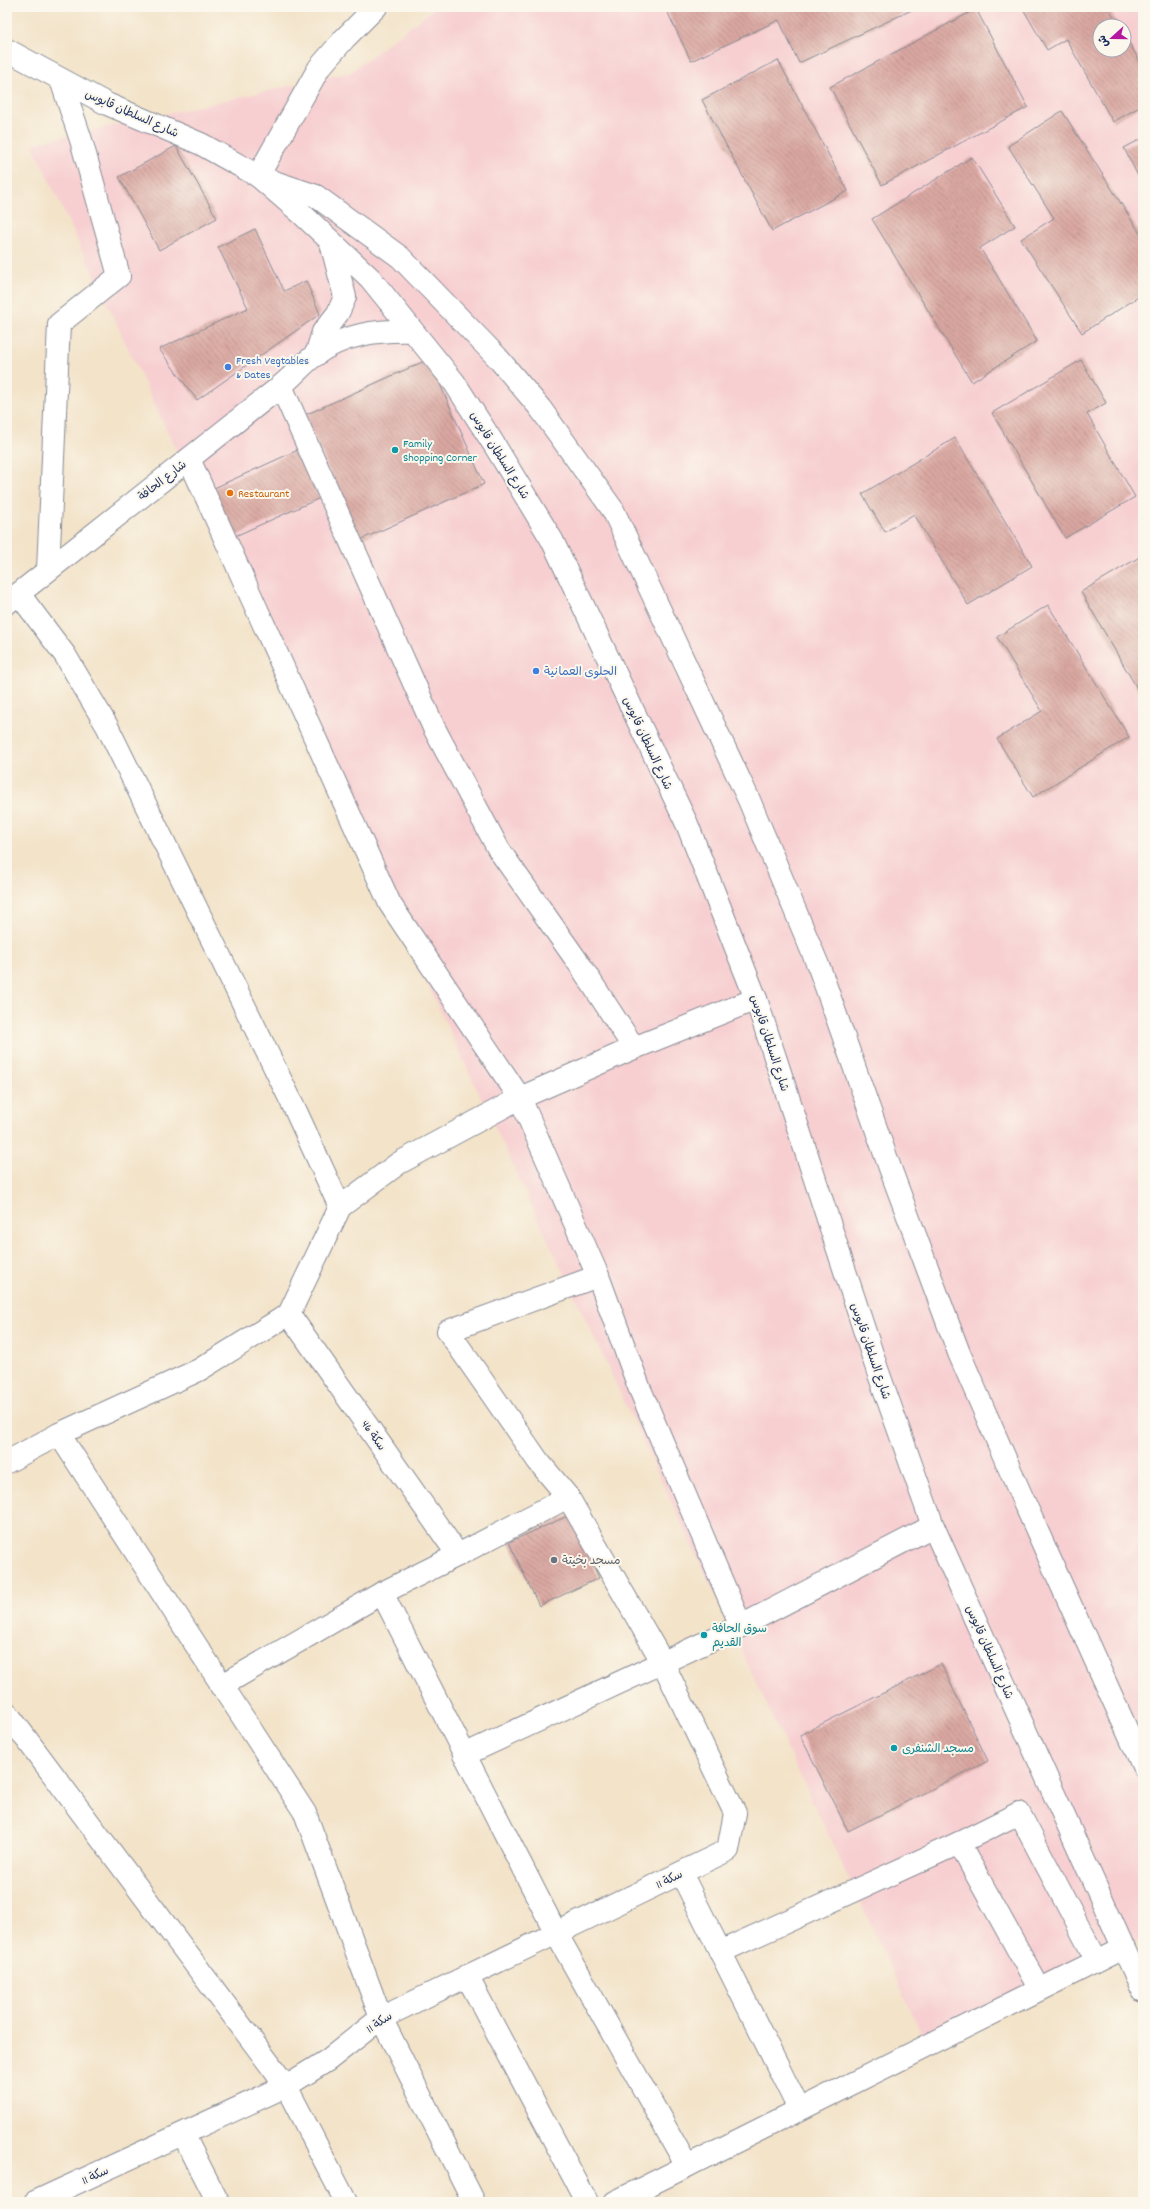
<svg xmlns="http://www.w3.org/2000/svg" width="1150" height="2209" viewBox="0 0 1150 2209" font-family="Dekko,'Playpen Sans Arabic',sans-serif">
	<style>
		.built { fill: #f7cfd1; fill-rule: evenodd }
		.building { fill: url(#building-back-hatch) }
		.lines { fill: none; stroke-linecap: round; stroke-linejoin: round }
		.minor-casing { stroke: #878994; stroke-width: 24 }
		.major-casing { stroke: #878994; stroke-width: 24 }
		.minor { stroke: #fff; stroke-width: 22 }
		.major { stroke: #fff; stroke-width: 22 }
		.shop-dot { fill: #3f7fe0; stroke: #fbf7ec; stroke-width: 1.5 }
		.culture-dot { fill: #0f9aa8; stroke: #fbf7ec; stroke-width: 1.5 }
		.food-dot { fill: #e8710a; stroke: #fbf7ec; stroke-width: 1.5 }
		.worship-dot { fill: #6b7280; stroke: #fbf7ec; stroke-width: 1.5 }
		.labels { text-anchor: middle; stroke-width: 4; stroke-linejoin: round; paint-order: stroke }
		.street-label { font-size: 12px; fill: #1b2f5e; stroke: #fbf7ec }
		.shop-label { font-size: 12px; fill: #366cbe; stroke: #fbf7ec; text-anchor: start }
		.culture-label { font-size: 12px; fill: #0d838f; stroke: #fbf7ec; text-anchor: start }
		.food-label { font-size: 12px; fill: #c56008; stroke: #fbf7ec; text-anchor: start }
		.worship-label { font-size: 12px; fill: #5b616d; stroke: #fbf7ec; text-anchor: start }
	</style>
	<defs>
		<pattern id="building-back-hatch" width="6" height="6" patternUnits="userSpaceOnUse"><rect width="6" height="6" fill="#daa7a1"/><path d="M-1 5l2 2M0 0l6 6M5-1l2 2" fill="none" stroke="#b08886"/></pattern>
	</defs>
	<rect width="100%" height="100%" fill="#fbf7ec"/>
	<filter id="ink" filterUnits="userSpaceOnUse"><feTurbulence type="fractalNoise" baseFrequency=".025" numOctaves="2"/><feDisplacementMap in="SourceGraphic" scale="8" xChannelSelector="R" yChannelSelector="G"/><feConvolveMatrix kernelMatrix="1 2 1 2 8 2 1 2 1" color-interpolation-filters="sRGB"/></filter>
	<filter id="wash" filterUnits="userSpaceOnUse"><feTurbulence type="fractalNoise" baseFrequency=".012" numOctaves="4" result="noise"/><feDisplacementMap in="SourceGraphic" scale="16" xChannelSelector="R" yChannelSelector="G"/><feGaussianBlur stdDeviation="0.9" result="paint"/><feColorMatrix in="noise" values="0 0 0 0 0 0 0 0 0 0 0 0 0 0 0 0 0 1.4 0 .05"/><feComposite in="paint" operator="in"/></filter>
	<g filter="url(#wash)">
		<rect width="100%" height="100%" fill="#f3e3c9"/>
		<!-- built -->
		<path class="built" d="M436 7H1143V1940L927 2045 32 144 351 72ZM1100 26H1124V50H1100Z"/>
		<g id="blocks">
			<!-- building -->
			<g class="building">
				<polygon points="665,7 918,7 799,63 779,20 691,61"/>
				<polygon points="1022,7 1108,7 1119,26 1100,26 1100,50 1124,50 1124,34 1143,67 1143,105 1113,122 1066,39 1047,50"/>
				<polygon points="976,9 1028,107 882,185 830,87"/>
				<polygon points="778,60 848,191 772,231 702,100"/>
				<polygon points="1062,111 1143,238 1143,294 1082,333 1021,239 1054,218 1008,146"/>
				<polygon points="1143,138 1143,186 1124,148"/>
				<polygon points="176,146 217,218 159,250 119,177"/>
				<polygon points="972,157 1015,226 980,248 1037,341 972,382 872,219"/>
				<polygon points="255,229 284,291 306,281 320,314 197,400 159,349 248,308 218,247"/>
				<polygon points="429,359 484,484 360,540 305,415"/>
				<polygon points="1081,360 1106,403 1087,414 1135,497 1065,538 992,413"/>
				<polygon points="955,438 1032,566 968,605 914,514 885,532 862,494"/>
				<polygon points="298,450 320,498 233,537 212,489"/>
				<polygon points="1143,555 1143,694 1141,695 1081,592"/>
				<polygon points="1048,605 1129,737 1033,797 997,739 1042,711 997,637"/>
				<polygon points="570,1515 599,1578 539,1606 509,1542"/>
				<polygon points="941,1664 988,1761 848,1831 800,1735"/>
			</g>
		</g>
	</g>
	<g filter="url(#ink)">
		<use href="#blocks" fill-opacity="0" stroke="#878994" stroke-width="1"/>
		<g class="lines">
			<defs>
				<g id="minor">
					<polyline points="258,176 319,68 345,38 376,7"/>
					<polyline points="316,355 323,332 338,313 345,297 331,243"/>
					<polyline points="281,386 434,728 499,850 580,965 634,1048"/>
					<polyline points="189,459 390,904 520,1098 598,1276 639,1387 741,1626"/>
					<polyline points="48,570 59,324 119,276 81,140 61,80"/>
					<polyline points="19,594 65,655 107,726 294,1107 340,1207"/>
					<path d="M7 603 281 386C293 376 303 364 315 355 344 334 378 330 412 331"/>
					<polyline points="289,1314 458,1555"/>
					<polyline points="59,1434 305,1813 381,2018 474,2202"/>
					<polyline points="7,1462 59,1434 199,1370 289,1314 340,1207 399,1163 520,1098 634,1048 756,999"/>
					<polyline points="382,1593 556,1933 687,2166"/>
					<polyline points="221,1686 382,1593 458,1555 568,1497"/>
					<polyline points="7,1713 286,2086 346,2202"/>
					<polyline points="464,1755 741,1626 933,1526"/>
					<polyline points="959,1843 1039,1988"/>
					<polyline points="681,1873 799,2109"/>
					<polyline points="720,1952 959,1843 1019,1813 1097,1961"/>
					<polyline points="467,1976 587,2202"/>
					<polyline points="183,2134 218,2202"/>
					<polyline points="35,2202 286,2086 328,2060 381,2018 728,1850 735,1813 663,1663 568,1497 538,1461 448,1331 598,1276"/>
					<polyline points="615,2202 1123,1948"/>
				</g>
				<g id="major">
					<polyline points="7,50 107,104 201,144 258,176 302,214 370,278 454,382 495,446 552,540 687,824 756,999 877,1369 933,1526 1143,1991"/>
					<polyline points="268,180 316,196 400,257 497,357 540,408 613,510 749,800 820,970 890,1168 959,1353 1021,1495 1143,1766"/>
				</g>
			</defs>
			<!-- minor casing -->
			<use href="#minor" class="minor-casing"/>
			<!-- major casing -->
			<use href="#major" class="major-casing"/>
			<!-- minor -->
			<use href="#minor" class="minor"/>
			<!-- major -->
			<use href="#major" class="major"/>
		</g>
	</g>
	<!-- markers -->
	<g class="shop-dot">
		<circle cx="228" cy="367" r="4"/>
		<circle cx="536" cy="671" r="4"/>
	</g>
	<g class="culture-dot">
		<circle cx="395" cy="450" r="4"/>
		<circle cx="704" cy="1635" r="4"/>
		<circle cx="894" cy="1748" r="4"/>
	</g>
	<circle class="food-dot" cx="230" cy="493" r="4"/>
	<circle class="worship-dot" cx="554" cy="1560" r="4"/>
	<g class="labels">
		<!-- street labels -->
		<g class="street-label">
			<text transform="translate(132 113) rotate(24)" y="4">شارع السلطان قابوس</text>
			<text transform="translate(500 455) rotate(58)" y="4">شارع السلطان قابوس</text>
			<text transform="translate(162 480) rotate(-38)" y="4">شارع الحافة</text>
			<text transform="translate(648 743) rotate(65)" y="4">شارع السلطان قابوس</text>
			<text transform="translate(770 1043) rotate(72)" y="4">شارع السلطان قابوس</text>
			<text transform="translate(871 1351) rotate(71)" y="4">شارع السلطان قابوس</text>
			<text transform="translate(374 1435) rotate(55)" y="4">سكة 46</text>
			<text transform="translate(990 1652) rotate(66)" y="4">شارع السلطان قابوس</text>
			<text transform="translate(669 1879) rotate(-26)" y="4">سكة 11</text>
			<text transform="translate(379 2022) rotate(-34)" y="4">سكة 11</text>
			<text transform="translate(95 2175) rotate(-25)" y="4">سكة 11</text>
		</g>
		<!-- shop labels -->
		<g class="shop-label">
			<text x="236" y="364">Fresh Vegtables<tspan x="236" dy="14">&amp; Dates</tspan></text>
			<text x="544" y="675">الحلوى العمانية</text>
		</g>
		<!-- culture labels -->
		<g class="culture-label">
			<text x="403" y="447">Family<tspan x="403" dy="14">Shopping Corner</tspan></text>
			<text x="712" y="1632">سوق الحافة<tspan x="712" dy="14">القديم</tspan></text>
			<text x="902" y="1752">مسجد الشنفرى</text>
		</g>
		<!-- food labels -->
		<g class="food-label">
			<text x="238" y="497">Restaurant</text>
		</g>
		<!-- worship labels -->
		<g class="worship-label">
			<text x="562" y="1564">مسجد بخيتة</text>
		</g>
	</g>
	<!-- margin -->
	<rect width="1150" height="2209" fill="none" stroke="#fbf7ec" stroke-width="24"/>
	<!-- north arrow -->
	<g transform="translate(1112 38) rotate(249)"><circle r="19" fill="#fbf7ec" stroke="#a1a7b3"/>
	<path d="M0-3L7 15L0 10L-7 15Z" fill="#b5179e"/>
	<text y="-6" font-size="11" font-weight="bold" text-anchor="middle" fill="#1b2f5e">ش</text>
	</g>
</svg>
